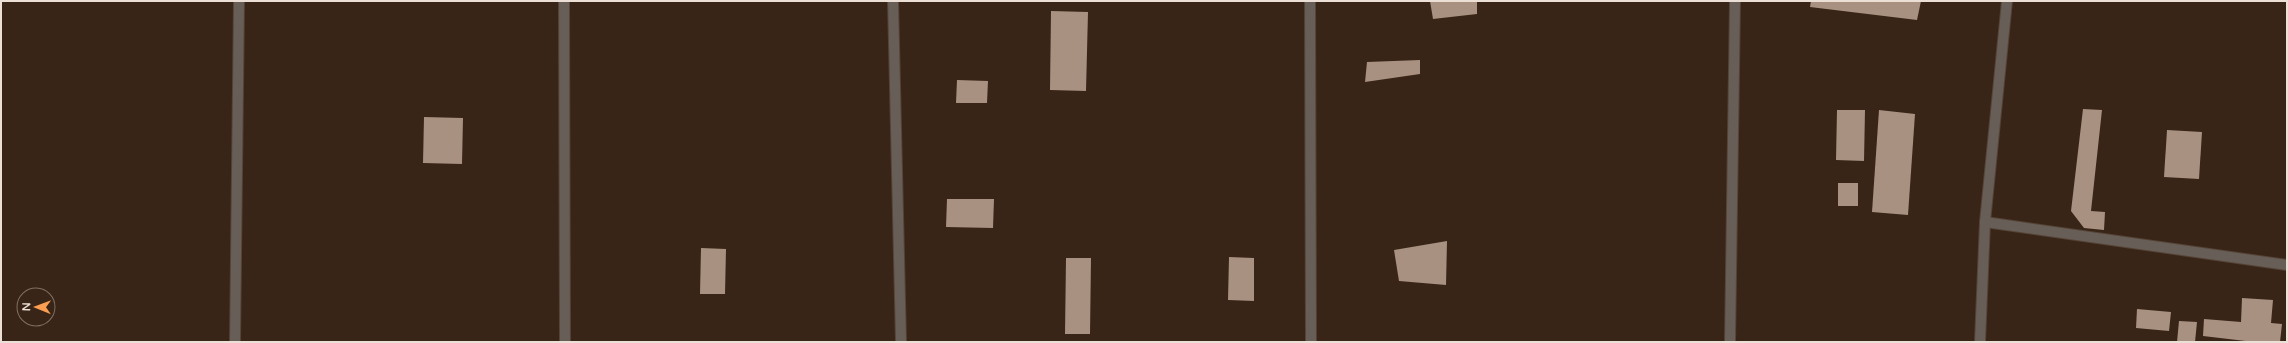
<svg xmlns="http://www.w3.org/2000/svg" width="2288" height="343" viewBox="0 0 2288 343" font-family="'Varela Round',sans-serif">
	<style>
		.building { fill: #a89180 }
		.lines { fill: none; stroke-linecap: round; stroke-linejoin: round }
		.street-casing { stroke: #554336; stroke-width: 12 }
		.street { stroke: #675e57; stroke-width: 10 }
	</style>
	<rect width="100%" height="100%" fill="#382517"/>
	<!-- building -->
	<g class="building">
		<polygon points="1430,1 1477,2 1477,14 1433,19"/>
		<polygon points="1811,1 1921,1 1917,20 1810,7"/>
		<polygon points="1051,11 1088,12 1086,91 1050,90"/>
		<polygon points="1420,60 1420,74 1365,82 1367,62"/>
		<polygon points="957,80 988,81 987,103 956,103"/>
		<polygon points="2083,109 2102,110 2091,211 2105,212 2104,230 2084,228 2071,211"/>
		<polygon points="1837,110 1865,110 1864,161 1836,160"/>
		<polygon points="1879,110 1915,114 1908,215 1872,212"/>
		<polygon points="424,117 463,118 462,164 423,163"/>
		<polygon points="2167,130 2202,132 2199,179 2164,177"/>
		<rect x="1838" y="183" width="20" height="23"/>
		<polygon points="947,199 994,199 993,228 946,227"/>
		<polygon points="1447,241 1446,285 1399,281 1394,250"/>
		<polygon points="701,248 726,249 725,294 700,294"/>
		<polygon points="1229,257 1254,258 1254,301 1228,300"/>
		<polygon points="1066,258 1091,258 1090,334 1065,334"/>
		<polygon points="2242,298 2273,300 2271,323 2282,324 2280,342 2254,342 2203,336 2204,319 2241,322"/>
		<polygon points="2137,309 2171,312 2169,331 2136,328"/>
		<polygon points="2179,321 2197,322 2195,342 2177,342"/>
	</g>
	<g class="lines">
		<defs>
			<g id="street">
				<polyline points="564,1 565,342"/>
				<polyline points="893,1 901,342"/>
				<polyline points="1310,1 1311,342"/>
				<polyline points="1985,222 2287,265"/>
				<polyline points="235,342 239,1"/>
				<polyline points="1730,342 1735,1"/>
				<polyline points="1980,342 1985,222 2007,1"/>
			</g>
		</defs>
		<!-- street casing -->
		<use href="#street" class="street-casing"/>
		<!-- street -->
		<use href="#street" class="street"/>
	</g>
	<!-- border -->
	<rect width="2288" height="343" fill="none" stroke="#ecdfd6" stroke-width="4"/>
	<!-- north arrow -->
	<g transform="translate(36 307) rotate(271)"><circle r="19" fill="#382517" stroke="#806f63"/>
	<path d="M0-3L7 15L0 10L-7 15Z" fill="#fb9e51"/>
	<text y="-6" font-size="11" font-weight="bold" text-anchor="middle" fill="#ecdfd6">N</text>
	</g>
</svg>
